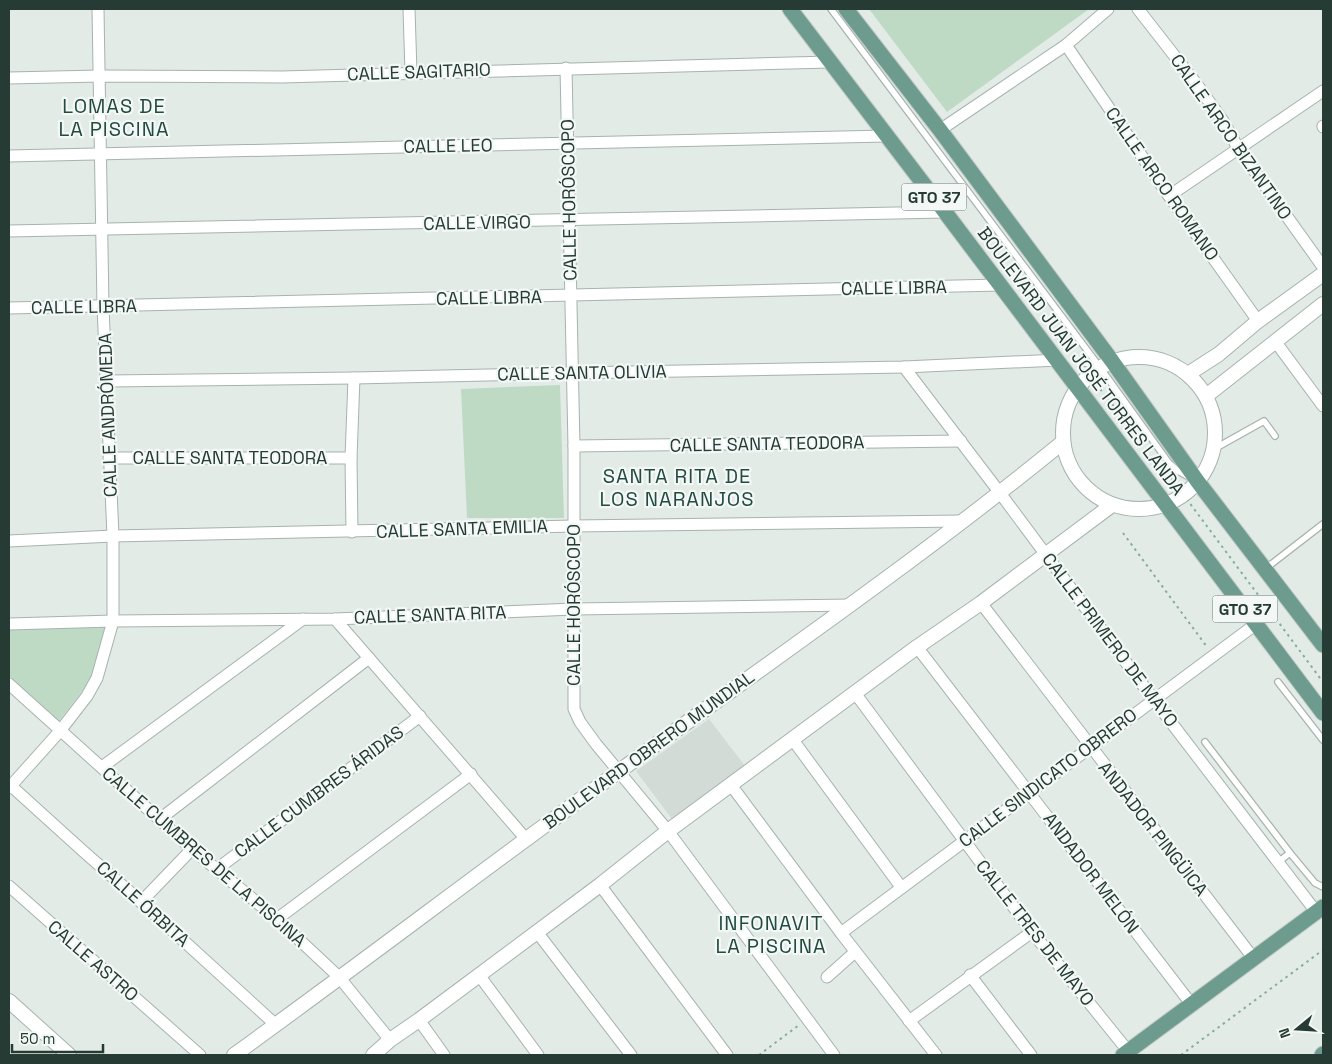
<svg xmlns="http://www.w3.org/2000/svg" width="1332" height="1064" viewBox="0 0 1332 1064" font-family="'Space Grotesk',sans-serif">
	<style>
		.built { fill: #d2dbd6 }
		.green { fill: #bedac5 }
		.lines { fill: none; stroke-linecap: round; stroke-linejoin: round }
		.service-casing { stroke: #a6b3ae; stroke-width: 8 }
		.minor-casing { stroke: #a6b3ae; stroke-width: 13 }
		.tertiary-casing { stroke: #a6b3ae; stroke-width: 16 }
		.primary-casing { stroke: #c2c8c6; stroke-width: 17 }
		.path { stroke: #87ab9f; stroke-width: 2; stroke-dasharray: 2.5 4; stroke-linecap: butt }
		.service { stroke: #fff; stroke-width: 5.5 }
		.minor { stroke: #fff; stroke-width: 11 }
		.tertiary { stroke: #fff; stroke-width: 14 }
		.primary { stroke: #6d9c8e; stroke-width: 15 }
		.labels { text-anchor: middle; stroke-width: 4.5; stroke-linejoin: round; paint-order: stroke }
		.shield { fill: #f3f8f6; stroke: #63746e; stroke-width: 1 }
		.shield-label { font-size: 16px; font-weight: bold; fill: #253b34 }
		.street-label { font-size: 18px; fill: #253b34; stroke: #f3f8f6 }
		.quarter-label { font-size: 20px; letter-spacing: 1px; fill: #234b40; stroke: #f3f8f6 }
	</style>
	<rect width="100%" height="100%" fill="#e3ebe7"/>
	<!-- built -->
	<polygon class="built" points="709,719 745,766 672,819 636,771"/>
	<!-- green -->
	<g class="green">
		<polygon points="869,9 1089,9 947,112"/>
		<polygon points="560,385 564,518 467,518 461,389"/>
		<polygon points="107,625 93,677 59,721 9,676 9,629"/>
	</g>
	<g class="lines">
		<defs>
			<g id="service">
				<polyline points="831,9 1099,366 1169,463 1178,471 1189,477"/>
				<polyline points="1085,363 1099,366"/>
				<polyline points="1214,449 1264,421 1275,436"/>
				<polyline points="1265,569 1323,524"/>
				<polyline points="1278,682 1323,740"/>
				<polyline points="1205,742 1290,853"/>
				<polyline points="1278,862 1290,853 1315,883 1323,887"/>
			</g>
			<g id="minor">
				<polyline points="409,9 411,73"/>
				<polyline points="1138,9 1198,86 1223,121 1238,148 1323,267"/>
				<polyline points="1066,45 1169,196 1258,321"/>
				<polyline points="566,68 574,446 574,709 580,722 596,744 668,831 834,1055"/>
				<polyline points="9,78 100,76 282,77 830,62"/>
				<polyline points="1323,126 1323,127"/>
				<polyline points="940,130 1066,45 1108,9"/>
				<polyline points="9,156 886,136"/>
				<polyline points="1169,196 1323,91"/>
				<polyline points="9,231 945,212"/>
				<polyline points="9,308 1000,285"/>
				<polyline points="1275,341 1323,406"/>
				<polyline points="904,367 1000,493 1154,700 1317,913"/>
				<polyline points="107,381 354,378 572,373 904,367 1058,360"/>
				<polyline points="574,446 961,441"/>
				<polyline points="109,458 351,458"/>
				<polyline points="352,532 351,458 354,378"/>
				<polyline points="9,541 113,536 574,526 961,521"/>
				<polyline points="981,603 1254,959"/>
				<polyline points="335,619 526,839"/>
				<polyline points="9,624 113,621 335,619 574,609 852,605"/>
				<polyline points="917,647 1192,1005"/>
				<polyline points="9,684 192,849 277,919 339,977 390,1040"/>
				<polyline points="855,693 1032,932 1128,1051"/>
				<polyline points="793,740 901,887"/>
				<polyline points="102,767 303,619"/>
				<polyline points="9,784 83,851 141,902 276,1025"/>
				<polyline points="731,785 841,933 936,1055"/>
				<polyline points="9,788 60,731 87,696 97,678 113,621 113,536 103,307 98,9"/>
				<polyline points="160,819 369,658"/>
				<polyline points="217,869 420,716"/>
				<polyline points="600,885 727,1055"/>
				<polyline points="9,886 200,1055"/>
				<polyline points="141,902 192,849"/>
				<polyline points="277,919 471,774"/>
				<polyline points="537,932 631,1055"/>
				<polyline points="841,933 1256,624"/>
				<polyline points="479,975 538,1055"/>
				<polyline points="970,975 1031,1055"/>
				<polyline points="827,977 855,952"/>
				<polyline points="419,1020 444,1055"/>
				<polyline points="909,1021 1032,932"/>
			</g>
			<g id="tertiary">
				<circle cx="1139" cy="433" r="76"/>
				<polyline points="1188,374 1219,354 1258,321 1323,274"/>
				<polyline points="1206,396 1323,304"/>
				<polyline points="9,1001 69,1055"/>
				<path d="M234 1055C363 962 489 865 618 772 767 664 920 559 1063 442"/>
				<polyline points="373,1055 390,1040 419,1020 600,885 668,831 917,647 981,603 1112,505"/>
			</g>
			<g id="primary">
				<polyline points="790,9 945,212 1323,713"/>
				<polyline points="846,9 940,130 1112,361 1198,482 1323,645"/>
				<polyline points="1123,1055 1323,907"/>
				<polyline points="1322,1055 1323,1054"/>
			</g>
		</defs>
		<!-- service casing -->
		<use href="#service" class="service-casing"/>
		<!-- minor casing -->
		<use href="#minor" class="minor-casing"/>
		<!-- tertiary casing -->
		<use href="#tertiary" class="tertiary-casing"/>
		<!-- primary casing -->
		<use href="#primary" class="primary-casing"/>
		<!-- path -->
		<g class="path">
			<polyline points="1088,374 1132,429"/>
			<polyline points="1171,478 1323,682"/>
			<polyline points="1123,533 1207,647"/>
			<polyline points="759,1055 799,1025"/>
			<polyline points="1181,1055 1323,950"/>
		</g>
		<!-- service -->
		<use href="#service" class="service"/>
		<!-- minor -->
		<use href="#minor" class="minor"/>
		<!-- tertiary -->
		<use href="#tertiary" class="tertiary"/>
		<!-- primary -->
		<use href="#primary" class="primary"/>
	</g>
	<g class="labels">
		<!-- shield labels -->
		<g class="shield">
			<rect x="901.5" y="183.5" width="65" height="27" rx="4"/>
			<rect x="1212.5" y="595.5" width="65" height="27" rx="4"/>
		</g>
		<g class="shield-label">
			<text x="934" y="203">GTO 37</text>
			<text x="1245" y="615">GTO 37</text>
		</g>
		<!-- street labels -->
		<g class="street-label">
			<text transform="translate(419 72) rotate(-2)" y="6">CALLE SAGITARIO</text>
			<text transform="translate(1231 137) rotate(55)" y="6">CALLE ARCO BIZANTINO</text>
			<text transform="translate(448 146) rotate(-1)" y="6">CALLE LEO</text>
			<text transform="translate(1162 184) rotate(55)" y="6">CALLE ARCO ROMANO</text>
			<text transform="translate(569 200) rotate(-91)" y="6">CALLE HORÓSCOPO</text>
			<text transform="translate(477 223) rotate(-1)" y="6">CALLE VIRGO</text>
			<text transform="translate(894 288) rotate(-1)" y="6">CALLE LIBRA</text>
			<text transform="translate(489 298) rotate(-1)" y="6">CALLE LIBRA</text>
			<text transform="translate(84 307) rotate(-1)" y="6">CALLE LIBRA</text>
			<text transform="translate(1081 361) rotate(53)" y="6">BOULEVARD JUAN JOSÉ TORRES LANDA</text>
			<text transform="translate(582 373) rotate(-1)" y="6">CALLE SANTA OLIVIA</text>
			<text transform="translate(108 415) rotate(-92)" y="6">CALLE ANDRÓMEDA</text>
			<text transform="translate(767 444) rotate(-1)" y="6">CALLE SANTA TEODORA</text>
			<text x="230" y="464">CALLE SANTA TEODORA</text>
			<text transform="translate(462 529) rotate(-2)" y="6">CALLE SANTA EMILIA</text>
			<text transform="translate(574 605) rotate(-90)" y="6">CALLE HORÓSCOPO</text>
			<text transform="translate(430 615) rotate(-2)" y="6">CALLE SANTA RITA</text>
			<text transform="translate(1110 640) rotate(53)" y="6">CALLE PRIMERO DE MAYO</text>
			<text transform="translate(649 750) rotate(-36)" y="6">BOULEVARD OBRERO MUNDIAL</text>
			<text transform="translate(1048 778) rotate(-37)" y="6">CALLE SINDICATO OBRERO</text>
			<text transform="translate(319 792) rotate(-37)" y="6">CALLE CUMBRES ÁRIDAS</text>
			<text transform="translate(1153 829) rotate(52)" y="6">ANDADOR PINGÜICA</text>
			<text transform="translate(204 857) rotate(41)" y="6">CALLE CUMBRES DE LA PISCINA</text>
			<text transform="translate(1091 873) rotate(53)" y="6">ANDADOR MELÓN</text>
			<text transform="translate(143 904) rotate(42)" y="6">CALLE ÓRBITA</text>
			<text transform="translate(1035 933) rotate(52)" y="6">CALLE TRES DE MAYO</text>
			<text transform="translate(93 961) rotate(41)" y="6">CALLE ASTRO</text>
		</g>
		<!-- quarter labels -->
		<g class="quarter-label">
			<text x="114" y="113">LOMAS DE<tspan x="114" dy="23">LA PISCINA</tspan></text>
			<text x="677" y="483">SANTA RITA DE<tspan x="677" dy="23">LOS NARANJOS</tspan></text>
			<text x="771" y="930">INFONAVIT<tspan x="771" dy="23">LA PISCINA</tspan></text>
		</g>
	</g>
	<!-- border -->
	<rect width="1332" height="1064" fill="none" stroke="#253b34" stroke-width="20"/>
	<!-- north arrow -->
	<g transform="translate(1297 1029) rotate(252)" stroke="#f3f8f6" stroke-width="4" paint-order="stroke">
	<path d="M0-4L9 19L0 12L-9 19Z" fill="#253b34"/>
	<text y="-8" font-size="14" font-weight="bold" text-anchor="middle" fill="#253b34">N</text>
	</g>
	<!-- scale -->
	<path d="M12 1044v8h91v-8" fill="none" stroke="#253b34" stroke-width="2.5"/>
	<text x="20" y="1044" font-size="15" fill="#253b34" stroke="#f3f8f6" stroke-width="4" paint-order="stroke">50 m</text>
</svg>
